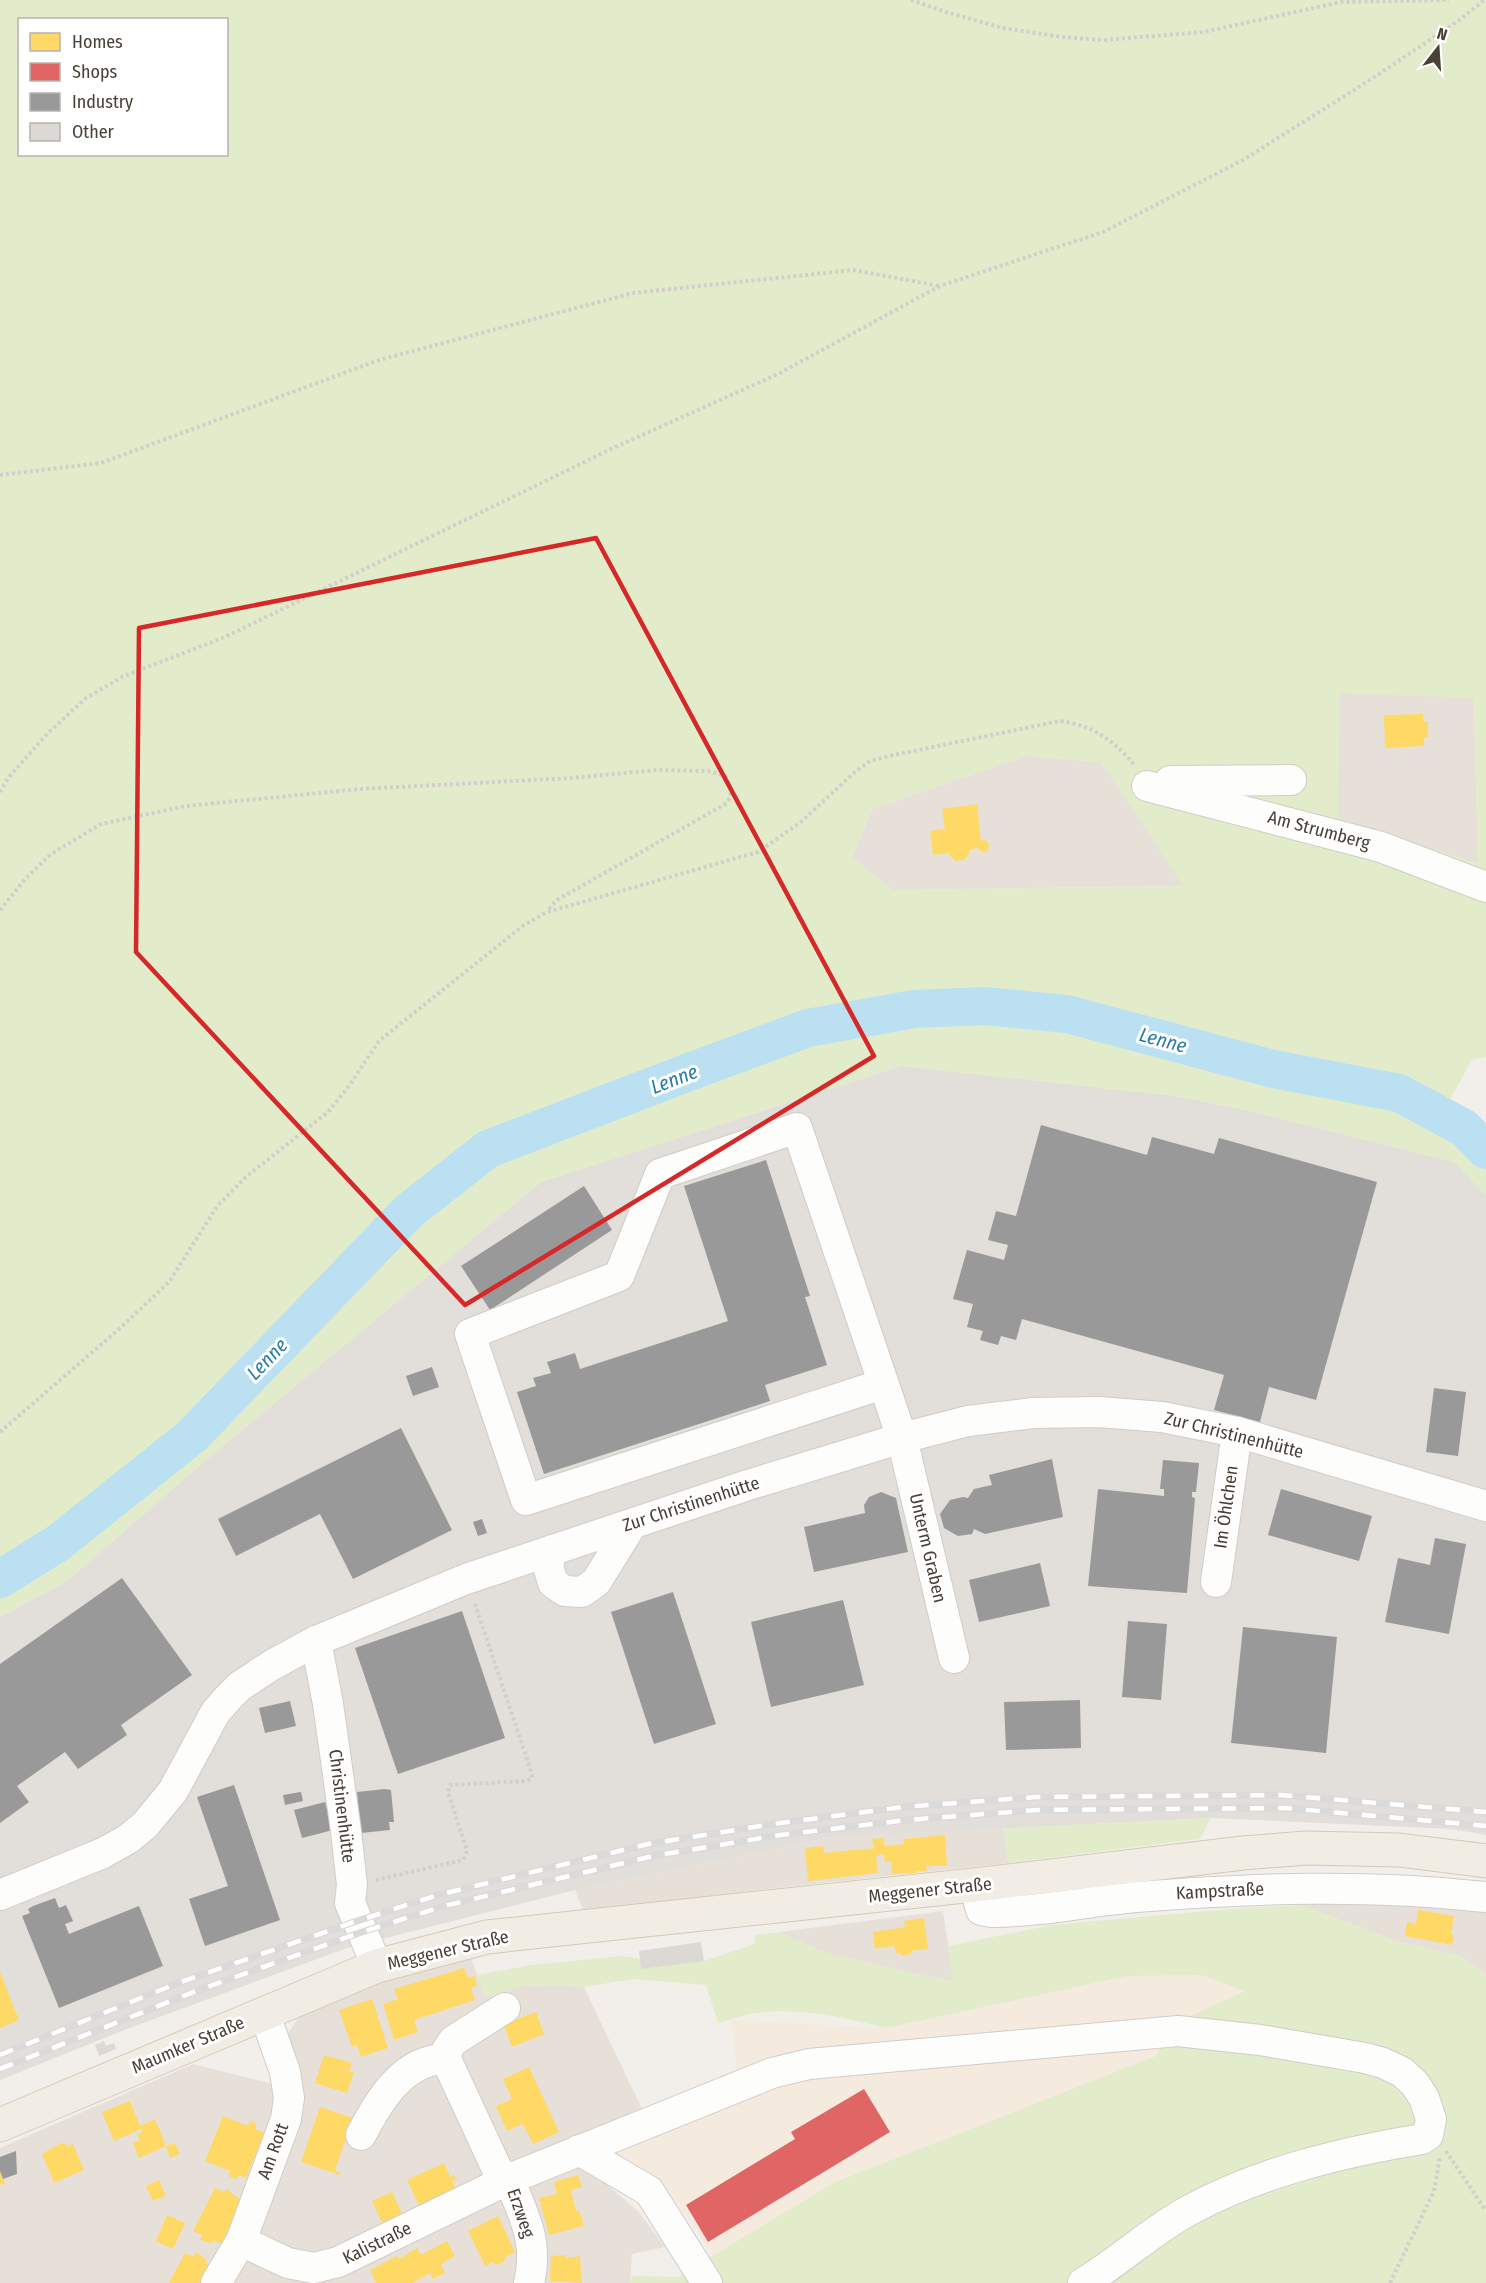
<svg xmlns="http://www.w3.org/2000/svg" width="1486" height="2283" viewBox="0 0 1486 2283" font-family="'Fira Sans Condensed',sans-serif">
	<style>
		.residential { fill: #e6e0d8 }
		.commercial { fill: #f5eade }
		.industrial { fill: #e2ded9 }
		.green { fill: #e2eccb; fill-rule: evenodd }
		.homes { fill: #ffd966 }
		.shops { fill: #e06666 }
		.industry { fill: #999 }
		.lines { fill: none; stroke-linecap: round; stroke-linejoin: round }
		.river { stroke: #bbe0f1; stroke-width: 38 }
		.building { fill: #dcd8d3 }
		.minor-casing { stroke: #d0cdc8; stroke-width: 32 }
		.major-casing { stroke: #d5cab8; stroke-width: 35 }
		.path { stroke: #d2cfca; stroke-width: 4; stroke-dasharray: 3 3; stroke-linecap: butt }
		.minor { stroke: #fdfdfc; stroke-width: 30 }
		.major { stroke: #f1ece4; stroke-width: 33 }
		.rail-casing { stroke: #dadad9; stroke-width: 7 }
		.rail { stroke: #fff; stroke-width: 4.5; stroke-dasharray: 14; stroke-linecap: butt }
		.marked { fill: none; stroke: #d62828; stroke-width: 4.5; stroke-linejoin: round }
		.labels { text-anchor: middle; stroke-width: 6; stroke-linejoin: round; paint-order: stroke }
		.street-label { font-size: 18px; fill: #494036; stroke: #fff }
		.water-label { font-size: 20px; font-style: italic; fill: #287da9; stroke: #fff }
	</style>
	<rect width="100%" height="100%" fill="#f2efeb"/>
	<!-- residential -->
	<g class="residential">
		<polygon points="1339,692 1474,697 1478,864 1337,818"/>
		<polygon points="1027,756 1101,762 1184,886 892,890 852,857 872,809"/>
		<polygon points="1003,1828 1008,1863 757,1890 584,1913 575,1890 831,1837"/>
		<polygon points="1308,1896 1486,1909 1486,1975 1461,1956 1399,1942 1300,1905"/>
		<polygon points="943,1911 954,1982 830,1955 779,1932"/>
		<polygon points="470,1955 486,1998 522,1986 561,1985 584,1987 642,2109 569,2142 596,2175 638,2211 665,2247 632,2254 630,2283 0,2283 0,2148 193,2064 269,2083 300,2074 289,2048 288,2033 299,2017 324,2001 408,1970"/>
	</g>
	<!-- commercial -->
	<polygon class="commercial" points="1201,1975 1246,1991 1168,2026 1156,2056 833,2183 713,2256 677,2201 574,2142 738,2086 732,2020 886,2028 1127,1976"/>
	<!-- industrial -->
	<polygon class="industrial" points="902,1066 1176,1096 1250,1111 1454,1162 1486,1195 1486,1835 1452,1829 1211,1818 831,1837 575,1890 347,1948 127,2029 0,2080 0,1617 67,1581 206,1460 541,1182"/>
	<!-- green -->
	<g class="green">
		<path d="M0 0H1486V1057L1472 1060 1448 1103 1486 1124V1195L1454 1162 1250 1111 1176 1096 902 1066 541 1182 206 1460 67 1581 0 1617ZM20 20H226V154H20ZM1340 693 1474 698 1478 864 1338 818ZM1027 756 1101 762 1183 886 892 890 852 857 872 809Z"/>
		<polygon points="1211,1818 1200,1839 1008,1863 1003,1828"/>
		<path d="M1300 1905 1399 1942 1461 1956 1486 1975V2283H630L632 2276 678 2277 833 2183 1156 2056 1168 2026 1245 1991 1201 1975 1127 1976 886 2028C845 2018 801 2007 758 2013 745 2014 731 2020 718 2023L706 1985 633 1979 584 1987 561 1985 522 1986 486 1998 477 1975 532 1965 622 1956 646 1960 704 1961 754 1944 755 1935 779 1932 827 1953 953 1982 948 1946 1051 1925 1229 1909Z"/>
	</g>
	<!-- homes -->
	<g class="homes">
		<polygon points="1423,714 1423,721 1428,721 1428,737 1424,737 1424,746 1385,748 1384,715"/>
		<polygon points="977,804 981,841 986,840 989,844 988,851 984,853 978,848 969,850 969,854 964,860 956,861 950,856 949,853 933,855 930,831 945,829 942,809"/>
		<polygon points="945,1835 947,1866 926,1866 927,1871 916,1871 917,1873 892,1874 891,1861 885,1863 884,1854 876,1856 878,1873 808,1881 805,1848 823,1846 824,1853 874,1848 872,1839 883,1838 885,1846 889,1846 904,1844 903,1839"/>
		<polygon points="1418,1910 1454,1916 1451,1934 1454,1935 1452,1945 1405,1936 1407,1922 1416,1924"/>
		<polygon points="924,1918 928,1949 911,1951 911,1954 901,1956 901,1953 896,1953 894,1946 875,1949 873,1932 905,1927 904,1921"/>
		<polygon points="464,1968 468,1978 475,1976 477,1986 471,1988 475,2000 414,2020 418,2032 394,2040 383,2004 398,1999 394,1989"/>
		<polygon points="0,1972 19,2020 0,2028"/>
		<polygon points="372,1999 388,2048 361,2057 357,2045 352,2047 339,2010"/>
		<polygon points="536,2012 544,2034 512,2047 503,2024"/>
		<polygon points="324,2055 352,2063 349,2071 354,2072 347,2093 315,2083"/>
		<polygon points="529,2067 559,2132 533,2144 523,2124 507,2131 496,2106 512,2099 503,2079"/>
		<polygon points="130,2101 140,2126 155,2119 166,2146 139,2158 133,2143 140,2140 137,2134 143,2132 141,2129 114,2141 102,2112"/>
		<polygon points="320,2107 353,2118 335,2170 341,2173 340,2175 301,2162"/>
		<polygon points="223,2116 248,2126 250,2121 256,2123 256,2129 264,2133 246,2178 238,2175 237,2179 233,2178 228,2176 230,2171 205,2161"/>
		<polygon points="61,2143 66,2144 67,2147 73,2144 84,2170 54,2183 42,2154"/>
		<polygon points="175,2143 180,2154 170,2158 166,2146"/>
		<polygon points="444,2163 450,2177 454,2175 456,2180 452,2181 458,2193 421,2210 407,2180"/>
		<polygon points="0,2171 5,2183 0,2185"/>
		<polygon points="578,2175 582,2187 571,2190 576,2211 579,2210 584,2226 549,2235 539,2198 557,2194 554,2182"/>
		<polygon points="159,2180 166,2196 153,2201 146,2186"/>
		<polygon points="215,2188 224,2192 226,2189 242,2201 221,2244 213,2240 212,2243 200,2240 202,2235 193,2231"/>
		<polygon points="392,2192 404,2218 384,2227 372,2201"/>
		<polygon points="167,2215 185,2223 173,2249 156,2241"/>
		<polygon points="498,2216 515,2252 505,2257 504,2262 497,2265 493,2262 485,2266 468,2231"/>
		<polygon points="447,2241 455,2256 441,2264 445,2273 433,2279 430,2273 412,2283 376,2283 370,2270 397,2256 399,2259 417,2248 421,2255"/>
		<polygon points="196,2252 207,2260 205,2263 212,2267 203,2283 169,2283 185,2253 194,2257"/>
		<polygon points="566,2255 566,2258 580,2256 582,2283 550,2281 551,2256"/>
	</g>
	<!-- shops -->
	<polygon class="shops" points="864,2089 890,2132 708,2242 686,2205 795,2139 791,2132"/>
	<!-- industry -->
	<g class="industry">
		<polygon points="1041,1125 1147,1155 1152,1137 1214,1154 1219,1138 1377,1182 1316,1400 1269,1387 1260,1422 1214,1410 1224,1375 1022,1319 1016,1340 1001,1336 998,1345 980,1340 983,1331 967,1327 973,1304 953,1299 967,1250 1004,1260 1008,1245 988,1240 996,1211 1016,1216"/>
		<polygon points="766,1160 810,1296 805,1297 827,1365 765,1385 770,1401 544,1474 517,1392 536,1386 533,1378 551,1373 547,1362 575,1353 580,1369 728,1321 684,1186"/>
		<polygon points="584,1186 612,1230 490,1310 461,1266"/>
		<polygon points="432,1367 439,1387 413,1396 406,1376"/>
		<polygon points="1434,1388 1466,1392 1458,1456 1426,1452"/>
		<polygon points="401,1428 452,1530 353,1579 320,1514 236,1556 218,1519"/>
		<polygon points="1052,1459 1063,1517 985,1534 974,1529 972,1534 958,1536 944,1528 940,1514 950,1500 963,1497 968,1498 974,1489 992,1485 989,1475"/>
		<polygon points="1163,1460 1199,1463 1196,1492 1192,1492 1192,1497 1195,1498 1187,1593 1088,1586 1098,1489 1164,1496 1164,1489 1160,1489"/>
		<polygon points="1281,1489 1372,1516 1359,1561 1268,1535"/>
		<polygon points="881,1492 896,1498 908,1552 814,1572 804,1527 865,1513 864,1505 869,1497"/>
		<polygon points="482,1519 487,1533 478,1536 473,1522"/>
		<polygon points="1435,1538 1466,1544 1449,1634 1385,1622 1398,1558 1430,1565"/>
		<polygon points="1040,1563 1050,1606 979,1622 969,1580"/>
		<polygon points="122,1578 192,1675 121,1725 127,1735 78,1769 65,1752 17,1786 29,1802 0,1823 0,1664"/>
		<polygon points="673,1592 716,1724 654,1744 611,1612"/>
		<polygon points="843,1600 864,1685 771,1707 751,1622"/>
		<polygon points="462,1611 505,1738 398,1774 355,1648"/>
		<polygon points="1128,1621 1167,1624 1161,1700 1122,1697"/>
		<polygon points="1243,1627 1337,1637 1326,1753 1231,1743"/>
		<polygon points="1080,1700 1081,1748 1006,1750 1004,1702"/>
		<polygon points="290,1701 296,1726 265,1733 259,1708"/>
		<polygon points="234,1785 280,1920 205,1946 189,1899 228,1886 197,1797"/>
		<polygon points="385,1789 391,1790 394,1822 389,1822 390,1830 361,1833 357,1792"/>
		<polygon points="301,1792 303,1801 285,1805 283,1795"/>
		<polygon points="325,1802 333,1830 302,1838 294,1810"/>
		<polygon points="55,1898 59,1908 66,1905 73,1921 65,1924 69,1934 139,1906 163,1966 59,2008 22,1916 30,1913 28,1909 33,1906"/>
		<polygon points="16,2151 17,2174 3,2179 0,2171 0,2157"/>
	</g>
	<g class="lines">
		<!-- river -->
		<polyline class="river" points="0,1579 58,1543 192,1436 409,1211 488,1149 689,1072 808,1028 914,1009 984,1006 1067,1014 1273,1069 1399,1093 1464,1128 1486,1150"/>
	</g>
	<!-- building -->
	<g class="building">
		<polygon points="701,1942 704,1961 641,1969 639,1951"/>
		<polygon points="104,2041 106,2046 114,2043 116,2049 99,2056 95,2045"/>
	</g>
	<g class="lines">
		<defs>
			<g id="minor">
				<polyline points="1170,781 1291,780"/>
				<polyline points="1147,786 1381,847 1486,887"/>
				<polyline points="883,1384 526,1500 470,1334 619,1276 660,1174 797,1128 902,1438 954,1658"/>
				<polyline points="552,1550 548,1566 553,1583 565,1591 582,1592 596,1582 632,1524"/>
				<polyline points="1216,1582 1237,1432"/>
				<polyline points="316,1641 328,1704 346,1831 352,1885 350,1903 377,1966"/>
				<path d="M974 1885 981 1910 992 1912C1040 1912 1088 1901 1136 1897 1254 1888 1368 1884 1486 1897"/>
				<polyline points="0,1895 103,1853 128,1839 145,1825 173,1791 215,1713 227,1699 240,1686 272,1665 316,1641 466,1579 748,1485 902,1438 968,1421 1033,1413 1099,1412 1162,1417 1237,1432 1486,1506"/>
				<polyline points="446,2059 447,2050 453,2041 505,2008"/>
				<path d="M361 2135C378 2102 403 2059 446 2059L503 2182"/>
				<polyline points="579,2150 649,2191 707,2283"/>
				<path d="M509 2179C524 2216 539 2242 529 2283"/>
				<path d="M241 2241 288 2263 314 2268 338 2262 509 2179 772 2073 809 2064 1178 2031 1260 2040 1365 2058 1383 2063 1402 2072 1415 2084 1424 2098 1431 2119 1428 2135 1422 2139C1343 2152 1259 2172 1188 2211 1151 2231 1120 2261 1083 2283"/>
				<polyline points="216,2283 241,2241 286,2119 289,2098 285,2072 264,2012"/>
			</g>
			<polyline id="major" points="0,2125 377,1966 487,1937 974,1885 1243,1853 1306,1848 1399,1850 1486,1861"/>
		</defs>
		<!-- minor casing -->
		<use href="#minor" class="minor-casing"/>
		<!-- major casing -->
		<use href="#major" class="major-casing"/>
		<!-- path -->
		<g class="path">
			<polyline points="911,0 946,12 1003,28 1062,37 1103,40 1204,32 1341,2 1449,0"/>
			<polyline points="0,475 101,463 379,360 633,293 853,270 940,286"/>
			<polyline points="0,792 8,778 48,733 86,698 122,677 225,637 611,449 778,374 940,286 1103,232 1243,160 1373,78 1461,19 1484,0"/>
			<path d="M0 910 25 879 51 854 101 824 186 806 360 789 571 778 657 770 708 771 725 776C730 786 734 792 727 803L557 900 547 911"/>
			<path d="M0 1432 118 1330 169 1282 218 1205 247 1176 328 1112 349 1086 379 1041 524 925 547 912 758 852 802 821 855 772 870 761 889 756 1060 721C1092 725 1114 740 1134 765"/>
			<polyline points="376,1880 463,1860 467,1851 448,1792 450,1785 527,1781 532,1778 532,1774 474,1601"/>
			<polyline points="1446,2151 1486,2211"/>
			<polyline points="1390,2283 1434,2191 1440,2156"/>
		</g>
		<!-- minor -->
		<use href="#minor" class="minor"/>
		<!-- major -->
		<use href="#major" class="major"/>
		<defs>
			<g id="rail">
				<polyline points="0,2055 178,1983 357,1921 438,1895 648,1844 773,1824 903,1807 1036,1797 1280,1795 1486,1812"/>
				<polyline points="0,2069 196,1991 362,1932 444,1906 653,1856 780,1835 907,1820 1037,1810 1285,1808 1486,1826"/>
			</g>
		</defs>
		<!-- rail casing -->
		<use href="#rail" class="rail-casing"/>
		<!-- rail -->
		<use href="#rail" class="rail"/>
	</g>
	<!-- marked area -->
	<path class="marked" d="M596 538 874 1056 465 1305 136 952 139 628Z"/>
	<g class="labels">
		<!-- street labels -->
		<g class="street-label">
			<text transform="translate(1319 830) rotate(15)" y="6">Am Strumberg</text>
			<text transform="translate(1234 1435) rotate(14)" y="6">Zur Christinenhütte</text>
			<text transform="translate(691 1504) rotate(-18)" y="6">Zur Christinenhütte</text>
			<text transform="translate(1226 1507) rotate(-82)" y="6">Im Öhlchen</text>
			<text transform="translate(928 1548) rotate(77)" y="6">Unterm Graben</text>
			<text transform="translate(342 1806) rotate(83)" y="6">Christinenhütte</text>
			<text transform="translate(930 1890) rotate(-6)" y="6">Meggener Straße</text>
			<text transform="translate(1220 1891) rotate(-3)" y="6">Kampstraße</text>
			<text transform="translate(448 1950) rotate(-13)" y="6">Meggener Straße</text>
			<text transform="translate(188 2045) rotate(-23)" y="6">Maumker Straße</text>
			<text transform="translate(273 2151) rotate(-70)" y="6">Am Rott</text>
			<text transform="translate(521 2213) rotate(71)" y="6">Erzweg</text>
			<text transform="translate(377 2243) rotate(-26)" y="6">Kalistraße</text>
		</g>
		<!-- water labels -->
		<g class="water-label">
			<text transform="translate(1163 1040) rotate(15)" y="7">Lenne</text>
			<text transform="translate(674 1079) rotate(-21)" y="7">Lenne</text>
			<text transform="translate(267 1359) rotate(-46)" y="7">Lenne</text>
		</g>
	</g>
	<!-- legend -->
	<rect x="18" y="18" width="210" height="138" fill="#ffffff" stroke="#b6b3af" stroke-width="1.5"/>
	<rect x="30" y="33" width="30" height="18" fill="#ffd966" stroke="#b6b3af" stroke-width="1.5"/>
	<text x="72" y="48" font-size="18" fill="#494036">Homes</text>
	<rect x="30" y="63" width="30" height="18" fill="#e06666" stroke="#b6b3af" stroke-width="1.5"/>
	<text x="72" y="78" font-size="18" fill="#494036">Shops</text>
	<rect x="30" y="93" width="30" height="18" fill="#999999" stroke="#b6b3af" stroke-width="1.5"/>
	<text x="72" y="108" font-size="18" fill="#494036">Industry</text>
	<rect x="30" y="123" width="30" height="18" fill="#dcd8d3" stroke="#b6b3af" stroke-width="1.5"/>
	<text x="72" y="138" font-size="18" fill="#494036">Other</text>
	<!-- north arrow -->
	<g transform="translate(1438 48) rotate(17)" stroke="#ffffff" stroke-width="4.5" paint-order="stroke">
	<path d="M0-4.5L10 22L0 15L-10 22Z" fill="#494036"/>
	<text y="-9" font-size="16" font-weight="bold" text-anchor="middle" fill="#494036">N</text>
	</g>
</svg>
